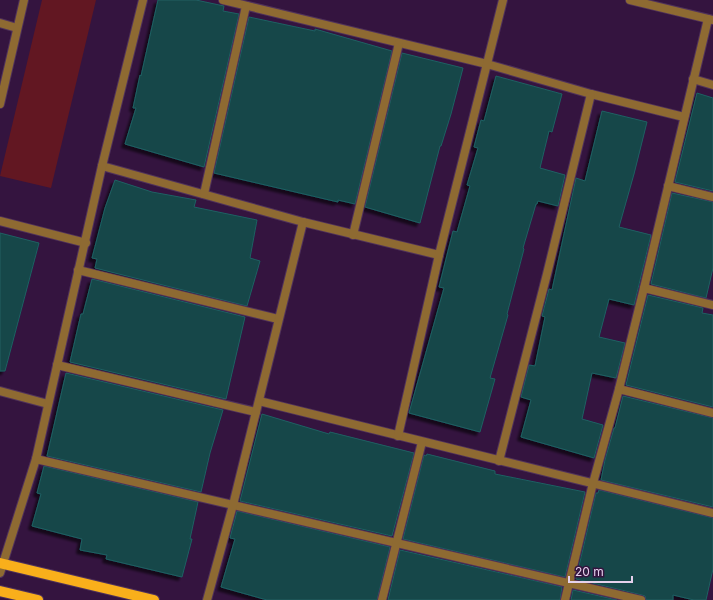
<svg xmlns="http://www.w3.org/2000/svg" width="713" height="600" viewBox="0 0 713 600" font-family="Inter,sans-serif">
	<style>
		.green { fill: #621722 }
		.building { fill: #184748; stroke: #1c6163; filter: url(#shadow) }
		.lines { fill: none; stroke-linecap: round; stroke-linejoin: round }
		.street-casing { stroke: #50325b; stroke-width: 10 }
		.primary-casing { stroke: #50325b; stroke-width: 12 }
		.street { stroke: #8e6a32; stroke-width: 8 }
		.primary { stroke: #f9af1b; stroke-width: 10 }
	</style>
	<defs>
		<filter id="shadow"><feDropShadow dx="-3.5" dy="3.5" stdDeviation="1" flood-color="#0009"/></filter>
	</defs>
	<rect width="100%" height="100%" fill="#34143f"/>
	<!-- green -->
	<polygon class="green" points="42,0 96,0 51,188 0,176"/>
	<!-- building -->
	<g class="building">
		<polygon points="158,0 196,0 224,6 223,11 239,14 204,167 125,144 136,108 133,108 140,75 141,76"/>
		<polygon points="249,17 315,31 315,29 392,51 355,204 338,200 338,202 214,173"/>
		<polygon points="402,53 463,68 451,114 441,146 440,146 420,223 365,207"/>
		<polygon points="496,76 562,94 552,132 549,131 540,168 565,175 558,206 538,201 537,204 536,204 523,248 524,249 507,314 508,315 490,378 495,379 480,432 409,413 444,288 439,287 453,231 457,232 470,186 467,185 478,148 474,147 481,120 484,121"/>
		<polygon points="697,93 713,98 713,191 675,182"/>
		<polygon points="602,111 647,122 634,174 619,227 651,235 634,305 609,299 599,337 625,343 616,378 592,373 582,419 603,425 594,458 521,437 531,400 521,397 529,365 535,366 545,317 542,316 549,289 552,290 576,178 585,181"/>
		<polygon points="115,180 152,192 196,200 194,207 257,220 250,258 260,261 247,306 95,268 97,259 92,258 105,208"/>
		<polygon points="672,193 713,202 713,268 706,298 651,284"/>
		<polygon points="0,233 39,243 5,371 0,371"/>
		<polygon points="92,279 245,317 226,399 70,362 81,314 83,314"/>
		<polygon points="648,295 703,308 702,313 713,315 713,407 626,385"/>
		<polygon points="66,373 223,410 210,453 201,492 47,456"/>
		<polygon points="623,396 713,418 713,507 601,480 605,460 614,428 615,428"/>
		<polygon points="262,414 329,434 330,432 414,453 392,536 240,501"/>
		<polygon points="427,454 495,471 495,474 585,492 565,577 403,539 424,455 426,456"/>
		<polygon points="44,466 198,502 190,539 192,539 182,577 106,559 107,555 80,550 82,539 32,526 41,494 37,493"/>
		<polygon points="599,490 713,518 713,569 706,600 694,600 673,595 673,600 646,600 645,596 642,595 576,579 596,493 598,493"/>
		<polygon points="237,511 390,547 377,600 267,600 221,587 235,539 230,538"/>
		<polygon points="400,550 562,587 560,600 388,600"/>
		<polygon points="573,590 617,600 571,600"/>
	</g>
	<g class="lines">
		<defs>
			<g id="street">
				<polyline points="223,0 487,64 591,94 684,117"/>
				<polyline points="630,0 713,20"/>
				<polyline points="0,23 17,28"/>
				<polyline points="693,79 713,85"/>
				<polyline points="0,104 24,0"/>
				<polyline points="102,166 303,222 439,255"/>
				<polyline points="668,186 713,197"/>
				<polyline points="204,194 246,6"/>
				<polyline points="0,221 86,243"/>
				<polyline points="353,235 399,43"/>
				<polyline points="78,270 278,319"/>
				<polyline points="644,288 713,305"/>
				<polyline points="57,365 256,412"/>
				<polyline points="619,389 713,413"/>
				<polyline points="0,391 48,404"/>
				<path d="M259 401C410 439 562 475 713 513"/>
				<polyline points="398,436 439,255 503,0"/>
				<polyline points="36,459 641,600"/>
				<polyline points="499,461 547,274 591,94"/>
				<polyline points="0,573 36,459 102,166 143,0"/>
				<polyline points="207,600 233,505 303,222"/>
				<polyline points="382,600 422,442"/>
				<polyline points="565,600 593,483 619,389 644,288 708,19"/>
			</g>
			<g id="primary">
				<polyline points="0,563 154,600"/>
				<polyline points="0,591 38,600"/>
			</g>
		</defs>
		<!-- street casing -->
		<use href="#street" class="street-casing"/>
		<!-- primary casing -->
		<use href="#primary" class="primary-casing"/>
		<!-- street -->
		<use href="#street" class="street"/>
		<!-- primary -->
		<use href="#primary" class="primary"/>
	</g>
	<!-- scale -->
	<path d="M569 576v6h63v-6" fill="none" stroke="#e5d1ec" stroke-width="2"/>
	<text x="575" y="576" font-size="12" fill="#e5d1ec" stroke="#34143f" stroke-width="3" paint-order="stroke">20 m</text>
</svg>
